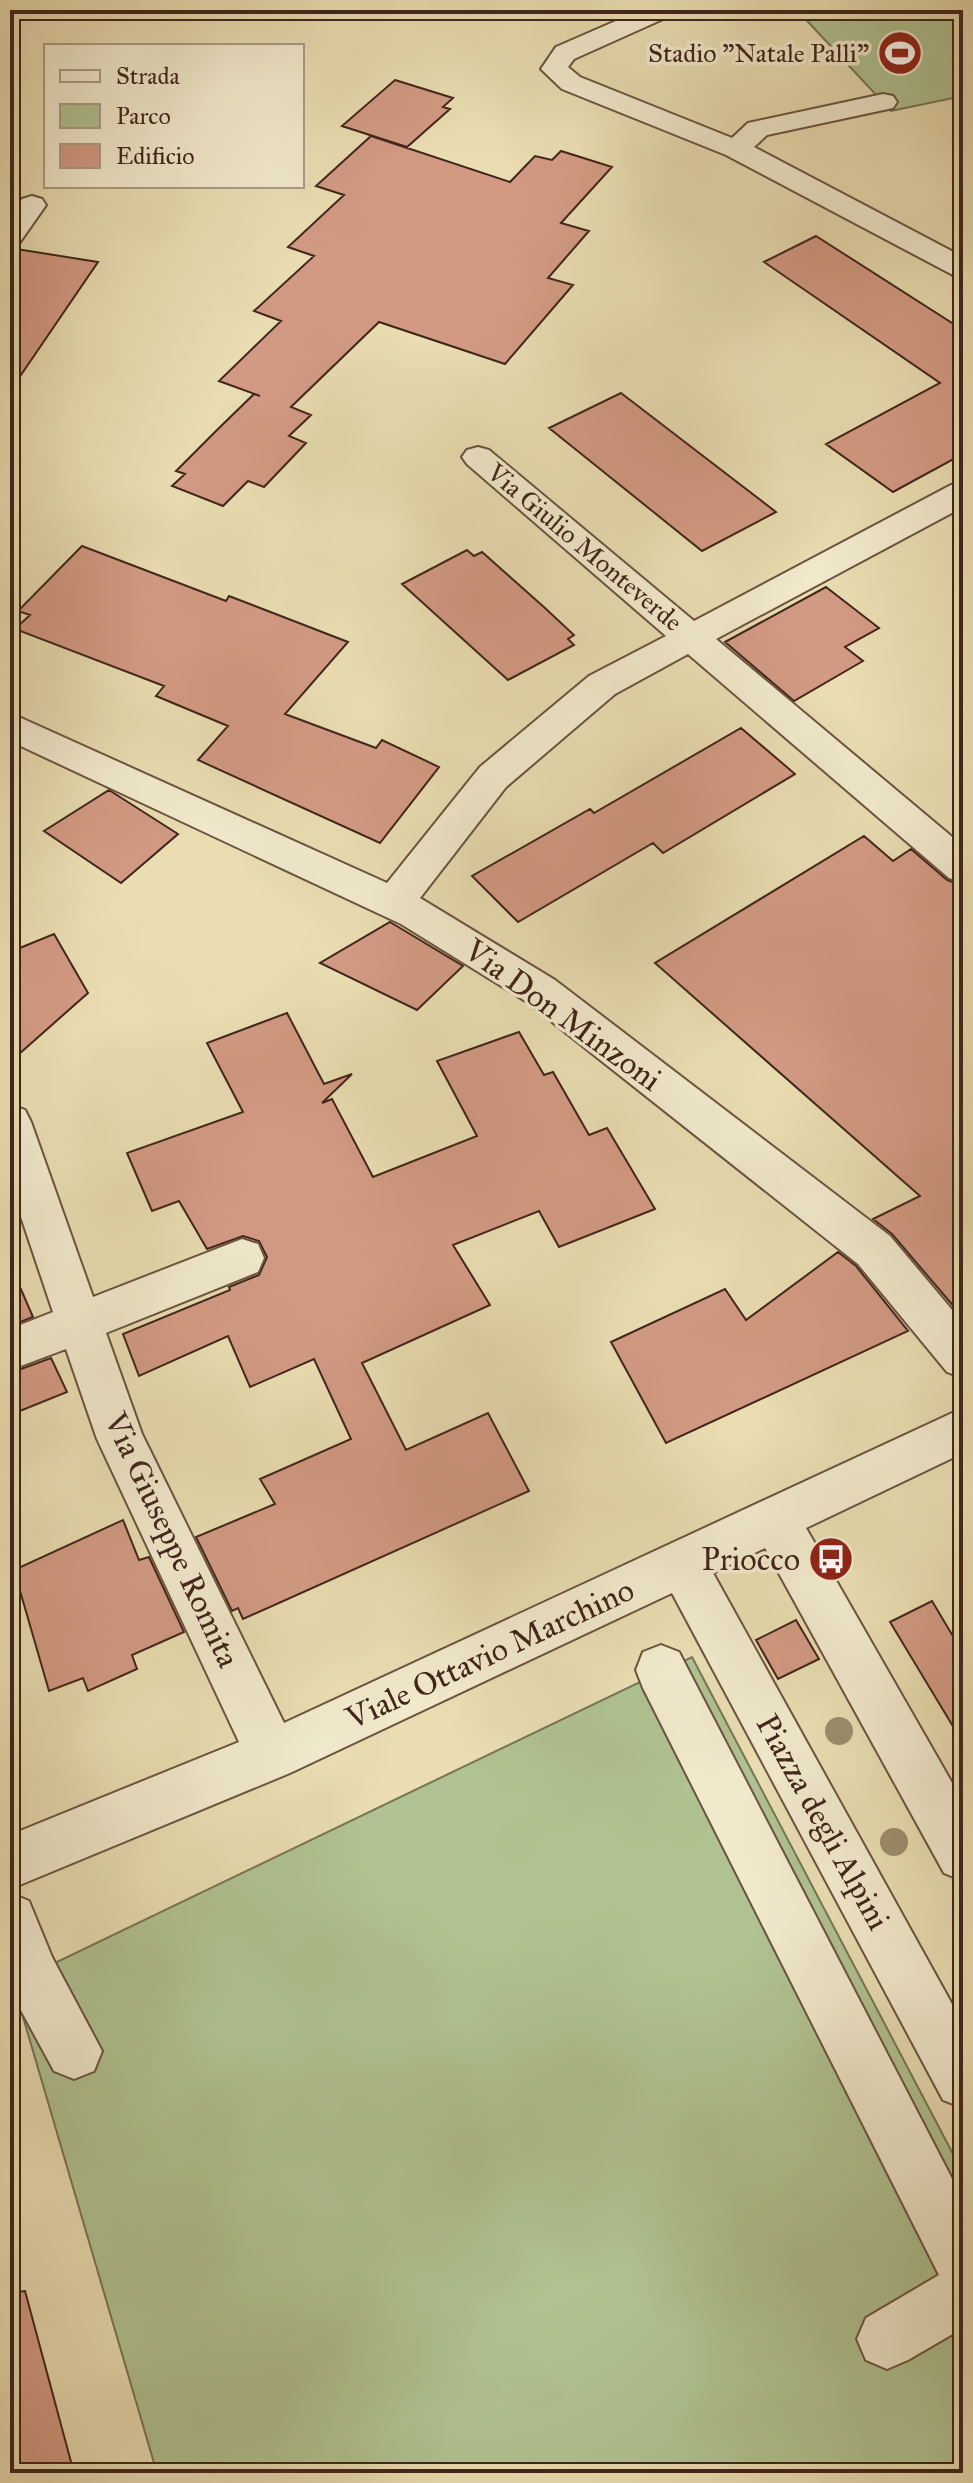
<svg xmlns="http://www.w3.org/2000/svg" width="973" height="2483" viewBox="0 0 973 2483" font-family="'IM FELL Great Primer',serif">
  <style>
    .green { fill: #b0c291; stroke: #787456; stroke-width: 2 }
    .building { fill: #d29a83; stroke: #41251b; stroke-width: 2 }
    .lines { fill: none; stroke-linecap: round; stroke-linejoin: round }
    .minor-casing { stroke: #6b5340; stroke-width: 4 }
    .minor { fill: #f1e9cc; fill-rule: evenodd }
    .tree { fill: #9c8d6e }
    .labels { text-anchor: middle; dominant-baseline: central; stroke-width: 7; stroke-linejoin: round; paint-order: stroke }
    .far-poi-label { font-size: 26px; fill: #41251b; stroke: #f1e9cc; text-anchor: end }
    .far-street-label { font-size: 26px; fill: #41251b; stroke: #f1e9cc }
    .street-label { font-size: 32px; fill: #41251b; stroke: #f1e9cc }
    .poi-label { font-size: 32px; fill: #41251b; stroke: #f1e9cc; text-anchor: end }
  </style>
  <rect width="100%" height="100%" fill="#e9ddb1"/>
  <filter id="stains"><feTurbulence type="fractalNoise" baseFrequency=".0025" numOctaves="4"/><feColorMatrix values="0 0 0 0 .2 0 0 0 0 .09 0 0 0 0 .02 0 0 0 .5 -.17"/></filter>
  <radialGradient id="worn" r=".72"><stop offset=".6" stop-color="#630" stop-opacity="0"/><stop offset="1" stop-color="#630" stop-opacity=".3"/></radialGradient>
  <path class="green" d="M797 10H963V96L891 111Z
    M692 1657 963 2173V2473H157L13 1983Z"/>
  <path class="building" d="M395 80 453 98 443 107 450 109 407 147 342 126Z
    M371 136 510 182 535 156 552 160 561 151 612 167 561 223 589 231 548 278 573 285 505 364 379 322 291 407 311 415 289 436 306 443 264 487 248 481 223 506 172 486 185 474 176 471 216 431 254 394 260 396 219 381 281 321 254 311 314 256 288 247 344 195 316 186Z
    M816 236 963 330V454L893 492 826 444 940 383 764 262Z
    M10 248 98 262 10 391Z
    M621 393 776 512 702 551 549 428Z
    M82 546 226 601 229 596 348 642 285 714 376 748 382 740 439 767 380 843 198 760 228 726 156 696 164 686 15 629 30 615 18 611Z
    M467 550 474 556 482 552 545 608 574 635 568 639 574 645 508 680 402 584Z
    M826 587 879 628 845 647 863 661 794 701 725 642Z
    M741 728 795 774 663 853 653 843 518 922 472 876 590 809 594 813Z
    M109 790 178 834 121 883 44 831Z
    M864 836 893 861 911 849 947 880 963 886V1305L955 1308 892 1234 873 1219 920 1196 655 963Z
    M390 922 463 966 417 1010 320 963Z
    M54 934 88 993 10 1062V952Z
    M287 1013 324 1084 352 1074 322 1103 332 1099 373 1177 477 1136 437 1061 519 1032 544 1075 553 1072 589 1135 607 1128 655 1209 559 1247 539 1211 453 1245 490 1305 362 1363 406 1450 488 1413 529 1491 243 1619 238 1608 232 1611 196 1537 275 1504 260 1479 351 1439 314 1359 250 1387 228 1336 139 1376 123 1334 230 1290 229 1287 259 1275 267 1257 259 1241 243 1236 207 1249 179 1201 152 1211 127 1153 243 1112 207 1043Z
    M838 1252 856 1266 908 1331 666 1443 611 1342 725 1289 746 1320Z
    M10 1264 33 1317 10 1326Z
    M51 1358 67 1392 10 1415V1373Z
    M123 1520 139 1560 149 1557 184 1632 132 1655 137 1669 88 1691 83 1678 49 1691 14 1570Z
    M932 1601 963 1653V1743L890 1622Z
    M796 1620 819 1659 778 1679 756 1640Z
    M25 2291 74 2473H10V2293Z"/>
  <g class="lines">
    <g class="minor-casing">
      <path id="minor" d="M641 10H676L672 15 574 59 568 67 580 77 732 138 748 123 883 94 893 96 897 102 893 108 767 135 754 147 963 257V278L953 275 726 155 562 89 541 69 556 47Z
        M32 196 42 199 46 205 20 242 10 245V216L22 199Z
        M478 447 489 450 694 621 951 485 963 482V507L716 639 963 846V883L949 878 688 654 615 694 506 787 420 898 555 980 890 1236 963 1323V1378L947 1372 858 1264 527 1002 401 924 10 741V713L387 883 480 767 589 676 666 636 467 464 462 457 467 450Z
        M10 1104 25 1110 31 1122 93 1297 242 1239 258 1244 264 1258 258 1272 106 1333 142 1434 284 1723 963 1408V1453L806 1528 963 1802V1881L944 1873 765 1548 713 1573 963 2024V2108L943 2100 672 1593 290 1773 10 1889V1835L239 1742 97 1439 66 1349 10 1370V1329L53 1312 10 1184Z
        M661 1645 679 1652 963 2200V2328L908 2360 887 2369 866 2360 857 2339 866 2318 939 2275 643 1688 636 1670 643 1652Z
        M10 1893 29 1901 52 1957 102 2051 94 2071 74 2079 54 2071 10 1990Z"/>
    </g>
    <use href="#minor" class="minor"/>
  </g>
  <g class="tree">
    <circle cx="839" cy="1731" r="14"/>
    <circle cx="894" cy="1842" r="14"/>
  </g>
  <defs>
    <g id="stadium-disc" transform="scale(2.3)"><circle r="9.5" fill="#8f2418" stroke="#f1e9cc"/><path d="M0-5a6.5 5 0 1 0 0 10a6.5 5 0 1 0 0-10ZM-3.5-1.8h7v3.6h-7Z" fill="#fff"/></g>
    <g id="bus-disc" transform="scale(2.3)"><circle r="9.5" fill="#8f2418" stroke="#f1e9cc"/><path d="M-5-6H5V4H4V6H2V4H-2V6H-4V4H-5ZM-3.5-4V0h7V-4ZM-3.5 1.2v1.5H-2V1.2ZM2 1.2v1.5H3.5V1.2Z" fill="#fff"/></g>
  </defs>
  <g fill-rule="evenodd">
    <use href="#stadium-disc" x="900" y="53"/>
    <use href="#bus-disc" x="831" y="1559"/>
  </g>
  <g class="labels">
    <g class="far-poi-label">
      <text x="869" y="53">Stadio "Natale Palli"</text>
    </g>
    <g class="far-street-label">
      <text transform="translate(585 547) rotate(40)">Via Giulio Monteverde</text>
    </g>
    <g class="street-label">
      <text transform="translate(563 1015) rotate(36)">Via Don Minzoni</text>
      <text transform="translate(172 1540) rotate(65)">Via Giuseppe Romita</text>
      <text transform="translate(490 1654) rotate(-25)">Viale Ottavio Marchino</text>
      <text transform="translate(823 1822) rotate(61)">Piazza degli Alpini</text>
    </g>
    <g class="poi-label">
      <text x="800" y="1559">Priocco</text>
    </g>
  </g>
  <rect width="973" height="2483" fill="none" stroke="#e9ddb1" stroke-width="40"/>
  <rect x="12" y="12" width="949" height="2459" fill="none" stroke="#41251b" stroke-width="4"/>
  <rect x="20" y="20" width="933" height="2443" fill="none" stroke="#41251b" stroke-width="2"/>
  <rect x="44" y="44" width="260" height="144" fill="#f1e9cc" stroke="#ab9b85" stroke-width="2"/>
  <rect x="60" y="70" width="40" height="12" fill="#f1e9cc" stroke="#ab9b85" stroke-width="2"/>
  <text x="116" y="84" font-size="24" fill="#41251b">Strada</text>
  <rect x="60" y="104" width="40" height="24" fill="#b0c291" stroke="#ab9b85" stroke-width="2"/>
  <text x="116" y="124" font-size="24" fill="#41251b">Parco</text>
  <rect x="60" y="144" width="40" height="24" fill="#d29a83" stroke="#ab9b85" stroke-width="2"/>
  <text x="116" y="164" font-size="24" fill="#41251b">Edificio</text>
  <rect width="100%" height="100%" filter="url(#stains)"/>
  <rect width="100%" height="100%" fill="url(#worn)"/>
</svg>
